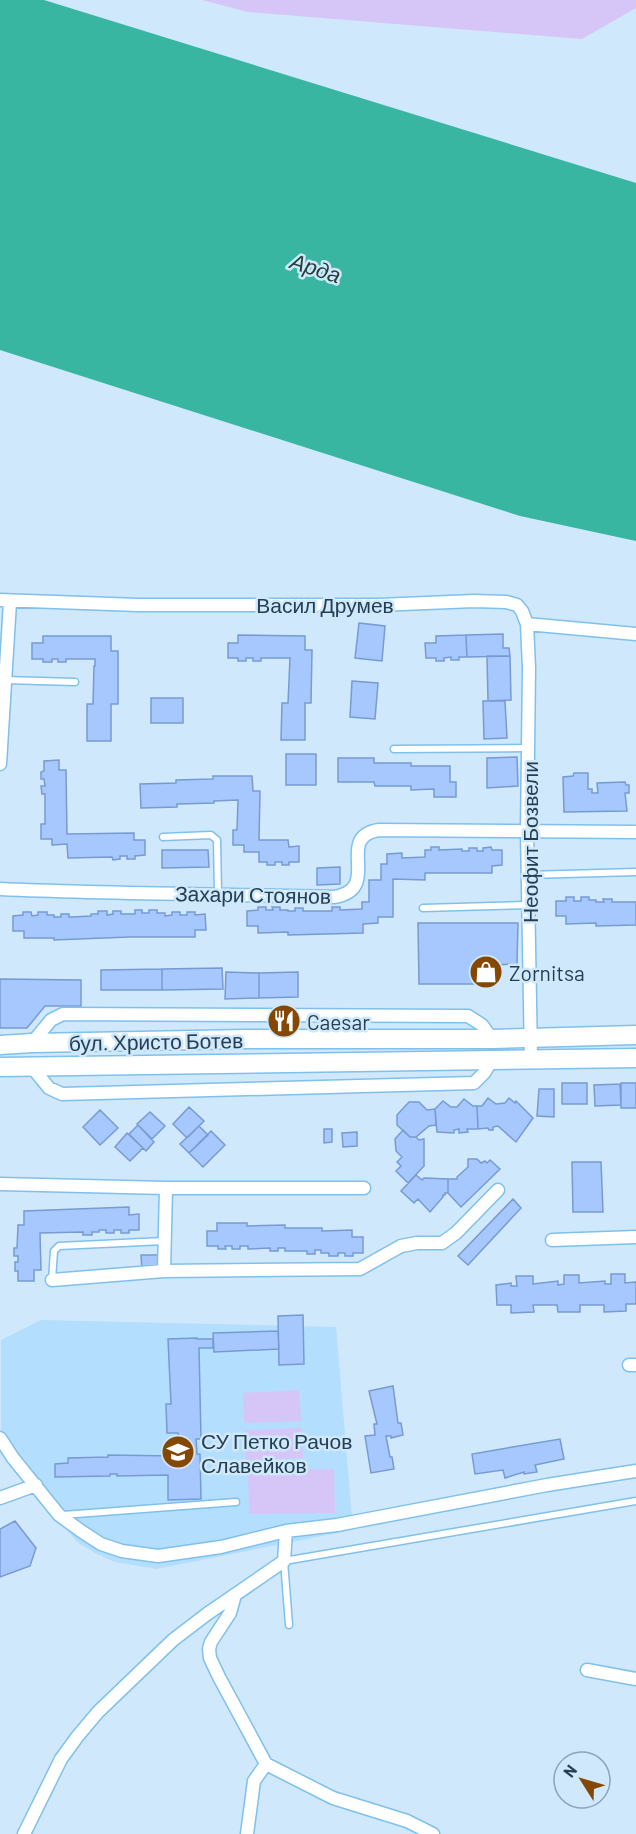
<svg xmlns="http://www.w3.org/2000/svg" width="636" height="1834" viewBox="0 0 636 1834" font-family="Barlow,sans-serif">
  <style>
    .built { fill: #b4defd }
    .green { fill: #d6c6f7 }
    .water { fill: #39b6a2 }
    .building { fill: #a7c8fe; stroke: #779ad2; stroke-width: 1.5 }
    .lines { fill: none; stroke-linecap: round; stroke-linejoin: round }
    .lane-casing { stroke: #7fc0ed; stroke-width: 9 }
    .street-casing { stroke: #7fc0ed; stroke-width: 15 }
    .secondary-casing { stroke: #7fc0ed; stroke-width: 21 }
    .lane { stroke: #fff; stroke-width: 6 }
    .street { stroke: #fff; stroke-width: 12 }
    .secondary { stroke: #fff; stroke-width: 18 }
    .labels { text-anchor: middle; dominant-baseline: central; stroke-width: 5; stroke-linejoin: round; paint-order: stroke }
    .street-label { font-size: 21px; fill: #243f51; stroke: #cfe8fb }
    .poi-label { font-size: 21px; fill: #243f51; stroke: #cfe8fb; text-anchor: start }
    .water-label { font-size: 22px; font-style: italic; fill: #243e39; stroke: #cfe8fb }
  </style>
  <rect width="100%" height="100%" fill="#cfe8fb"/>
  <path class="built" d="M41 1320 336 1327 353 1530 156 1569 115 1562 95 1553 77 1542 34 1490 1 1435V1340Z"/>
  <path class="green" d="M202 0H636V8L582 39 248 12Z
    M299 1390 301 1421 244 1423 243 1393Z
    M301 1428 303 1458 246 1460 245 1430Z
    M334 1469 335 1513 249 1514 248 1470Z"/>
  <path class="water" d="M0 0H44L636 183V541L520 516 0 350Z"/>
  <path class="building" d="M359 623 385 626 382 661 355 658Z
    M503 634V648H509L510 656 467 657 466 635Z
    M238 635 305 636V650H312L311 703H305V740H281L282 703H288L290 658H261V661H253V658H246V661H238V658H228V643H238Z
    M466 635 467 657H459V660H451V657L444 658V661H436V658H426L425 643H436V636Z
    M43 636H111V651H118V704H111V741H87V704H93L94 666H95V659H66V662H58V659H52V662H43V659H32V643H43Z
    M487 656H510L511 700 488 701Z
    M352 681 378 683 375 719 350 717Z
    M151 698H183V723H151Z
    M483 701H505L507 738 484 739Z
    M286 754H316V785H286Z
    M517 757 518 786 487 788V758Z
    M338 758H374V763H411V766H450V782H456V797H434V789L411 790V786H375L374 782H338Z
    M59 760V770H66L67 834 134 833V840H145V855L135 856V859H127V856H120V859L113 860 112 857 68 858 67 844 52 845V839H41V824H45V794H42L41 786H45L44 779H41V772L44 771V761Z
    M574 773H588V789H592V793H598L597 783 625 782 626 785H629V793H625L627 811 564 812 563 777 573 776Z
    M213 776H252L253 791H260L259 840H288L289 847 299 846V862H289V865H282V862H275V865H267V862H259V852H244V845H233V830H237L238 800 214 801V803L177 804V807L141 808 140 784 176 783V780L213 779Z
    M431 847H439V850L462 849V851H469V848H477V851H483V848L491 847 492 850H502V865L492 866V873H425V880L393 879V917H378V923L363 924V933L288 935V932L258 933V926H247V911L258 910V907H266V910H273L272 907H280V910H288V911H295V908H303V911H332V907H340V910L362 909V902H369V880H381V864H387V854L402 853V858L425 857V850H431Z
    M162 850H208L209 867 162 868Z
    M340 867V884L317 885V868Z
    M566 897H574V901H581V897H589V900H596V902H604L603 899H612V902H636V925L596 926V923L566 924V916H556V901H566Z
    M135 910H142V913H149V910H157V913H165V916L172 915V912H180V915H187V912H195V915L205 914 206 930H195V937H129L54 940V938H24V931H13V916L23 915V912H31L32 916 38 915V912H47V915H54V917H61V914H69V917H72L91 916V914H98V911H107V915L113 914V911H121V914H135Z
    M418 923H518L517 964 493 965V984H419Z
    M222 968 223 989 162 990V969Z
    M162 969V990H101V970Z
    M226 972 259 973V998L225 999Z
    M298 972V997L259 998V973Z
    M0 979 81 980V1006H45L27 1028H0Z
    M562 1083H587V1104H562Z
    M621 1083H636V1108H621Z
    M620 1084 621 1105 595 1106 594 1085Z
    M539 1089H554V1117L537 1116Z
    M488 1098 496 1104 505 1103 509 1098 515 1103 516 1101 533 1118 516 1142 498 1126 493 1127V1130H489L488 1128 478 1129 477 1106H482Z
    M464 1099 473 1106H477L478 1129H467L468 1132 459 1133V1129L454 1130V1133L437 1132 435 1109 443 1101 451 1107H457Z
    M409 1102H419L427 1110 435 1109 436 1125 429 1126 416 1137H410L397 1125V1115Z
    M189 1107 204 1121 187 1138 173 1124Z
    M100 1110 118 1128 100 1145 83 1127Z
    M150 1112 165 1126 152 1139 137 1124Z
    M138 1125 154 1142 146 1151 129 1134Z
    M199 1126 208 1135 189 1153 180 1144Z
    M324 1129H332V1142L324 1143Z
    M403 1130 410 1137H416L419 1140 424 1139V1166L408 1183 396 1171 401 1166 397 1162 402 1157 396 1151 395 1139Z
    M211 1131 225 1145 203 1167 189 1153Z
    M357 1132V1146L343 1147 342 1133Z
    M127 1133 143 1148 130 1161 115 1147Z
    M468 1159H477L481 1163 485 1161 487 1163 490 1160 500 1169 461 1207 448 1193V1179H457V1177L468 1167Z
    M572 1162H601L603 1212H573Z
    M416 1175 422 1180 424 1178 448 1179V1193H445V1195H443V1197L430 1212 418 1199 414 1203 401 1191Z
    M513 1199 521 1208 468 1265 458 1256Z
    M129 1207V1215L139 1214V1230H129V1233H121V1230H114V1233H106V1230H99V1232H92V1235H83V1232L40 1233 41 1270H34V1281H18V1271H15V1262H18V1256H14V1248H17L18 1225H24V1211Z
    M217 1223H247V1226L285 1225V1228H322V1231L352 1230V1237H363V1253H353V1256H345V1253H338V1256H329V1253H321V1250H315V1254H307V1251H285V1248H278V1251H270V1248L248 1249V1246H240V1249H232V1246H225L226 1249H218V1246H207V1231H217Z
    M141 1255H158L159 1269 142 1270Z
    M611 1274H625V1283L636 1282V1304H626V1311L604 1312V1305H580V1312H558L557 1305H533L534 1312 511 1313V1305H497L496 1285 511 1283V1286H517L516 1276H533V1284L558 1281V1285L564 1284V1275H579V1283L605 1281V1284H611Z
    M303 1315 304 1364 279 1365 278 1316Z
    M278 1331 279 1349 214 1352 213 1333Z
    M197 1338V1339H213V1348H199L201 1439H196L197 1454H200L201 1499 168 1500V1475L117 1476V1474H110V1476L55 1477V1464L68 1463V1458L108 1457V1455L174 1456 175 1453 177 1454 179 1449 178 1433H167L166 1404H171L168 1339Z
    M393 1386 398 1423H401L403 1435 391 1438V1436H386L390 1457H392L394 1469 371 1473 365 1436 375 1435 374 1424H377L369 1391Z
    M560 1439 564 1459 535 1465 537 1472 524 1474V1472L505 1478 503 1470 475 1474 472 1454Z
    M15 1521 36 1548 30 1566 0 1577V1529Z"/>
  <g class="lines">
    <g class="lane-casing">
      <path id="lane" d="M5 680 75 682
        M394 749 527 748
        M163 837 211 835 217 840 218 894
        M528 875 636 872
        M423 908 528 905
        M52 1280 54 1251 59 1246 164 1241
        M63 1515 236 1502
        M289 1625 284 1561 636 1501"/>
    </g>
    <g class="street-casing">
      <path id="street" d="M0 600 138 605H379L474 601 506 602 517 605 522 611 527 624 636 634
        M527 624 529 668 527 832 531 1059
        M0 764 10 602
        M0 889C111 894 223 894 334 897 384 889 333 837 379 830L636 832
        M32 1043 51 1020 63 1014 468 1016 482 1025 492 1039
        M31 1066 49 1088 62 1094 474 1083 484 1073 492 1060
        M0 1184 166 1188H364
        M552 1240 636 1237
        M164 1271 166 1188
        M52 1280 164 1271 360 1269 401 1246 417 1243H442L456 1233 498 1190
        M629 1365H636
        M0 1438 13 1458 59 1515 81 1531 101 1544 122 1551 158 1556 221 1547 286 1531 337 1525 547 1485 636 1471
        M0 1498 36 1485
        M235 1595 230 1613 211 1642 209 1649 210 1658 219 1677 266 1764 333 1798 407 1821 433 1834
        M587 1670 636 1679
        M24 1834 61 1759 77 1737 98 1712 173 1640 207 1614 284 1561 286 1531
        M247 1834 254 1781 266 1764"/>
    </g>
    <g class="secondary-casing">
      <path id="secondary" d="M0 1045 32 1043 246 1039H492L636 1035
        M0 1067 636 1058"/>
    </g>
    <use href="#lane" class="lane"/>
    <use href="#street" class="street"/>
    <use href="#secondary" class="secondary"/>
  </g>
  <defs>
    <g id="shop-disc" transform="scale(1.725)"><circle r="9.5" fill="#844803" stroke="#cfe8fb"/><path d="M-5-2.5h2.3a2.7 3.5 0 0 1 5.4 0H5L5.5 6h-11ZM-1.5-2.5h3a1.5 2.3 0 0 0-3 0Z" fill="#fff"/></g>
    <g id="restaurant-disc" transform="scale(1.725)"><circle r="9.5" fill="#844803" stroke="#cfe8fb"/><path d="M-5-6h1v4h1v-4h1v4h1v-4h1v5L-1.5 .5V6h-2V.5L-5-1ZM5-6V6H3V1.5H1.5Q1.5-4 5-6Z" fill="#fff"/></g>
    <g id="school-disc" transform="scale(1.725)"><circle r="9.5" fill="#844803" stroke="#cfe8fb"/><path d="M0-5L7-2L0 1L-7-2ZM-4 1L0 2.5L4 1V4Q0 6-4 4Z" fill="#fff"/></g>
  </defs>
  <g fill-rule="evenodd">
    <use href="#shop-disc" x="486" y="972"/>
    <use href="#restaurant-disc" x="284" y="1021"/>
    <use href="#school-disc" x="178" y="1452"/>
  </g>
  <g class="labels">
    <g class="street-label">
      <text x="325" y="604">Васил Друмев</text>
      <text transform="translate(529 842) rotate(-90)">Неофит Бозвели</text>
      <text transform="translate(253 894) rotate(1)">Захари Стоянов</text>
      <text transform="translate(156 1041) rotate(-1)">бул. Христо Ботев</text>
    </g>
    <g class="poi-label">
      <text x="509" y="972">Zornitsa</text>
      <text x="307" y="1021">Caesar</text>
      <text x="201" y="1440">СУ Петко Рачов<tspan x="201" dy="24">Славейков</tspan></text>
    </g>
    <g class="water-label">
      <text transform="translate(316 267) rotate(18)">Арда</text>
    </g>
  </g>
  <g transform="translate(582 1780) rotate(307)"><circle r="28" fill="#cfe8fb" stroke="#8ba4b7" stroke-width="1.5"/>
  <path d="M0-4.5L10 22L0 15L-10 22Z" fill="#844803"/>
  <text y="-9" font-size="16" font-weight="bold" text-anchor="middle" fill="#243f51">N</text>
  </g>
</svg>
